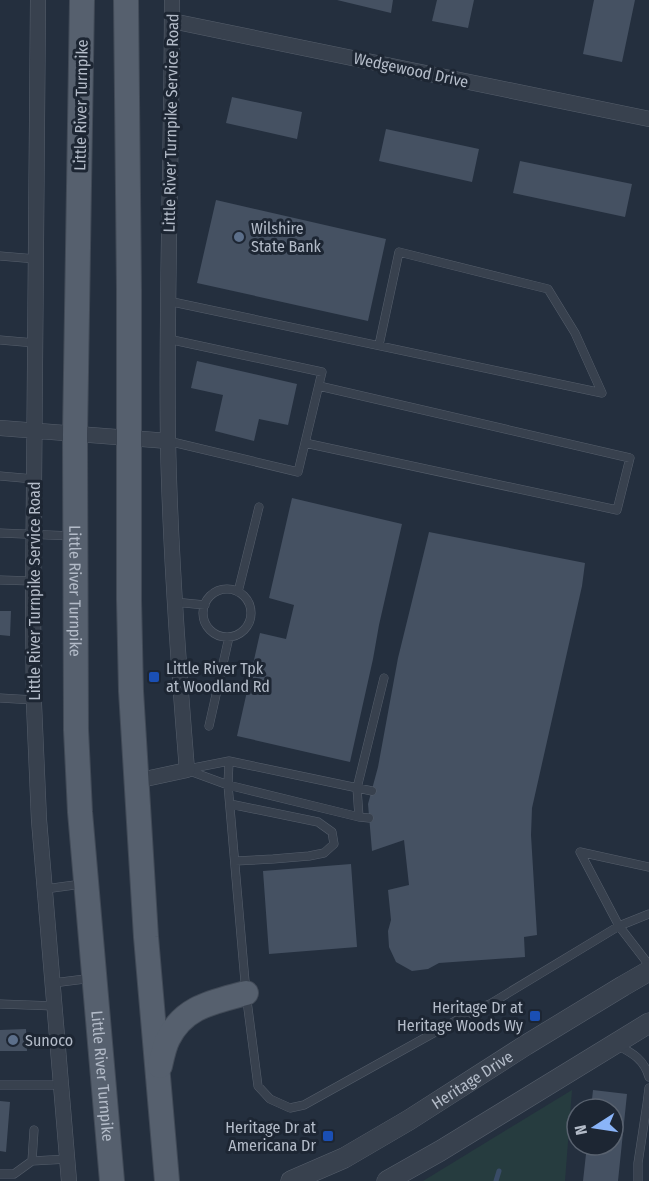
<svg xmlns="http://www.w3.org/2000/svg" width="649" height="1181" viewBox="0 0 649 1181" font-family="'Fira Sans Condensed',sans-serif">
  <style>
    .green { fill: #263c3f }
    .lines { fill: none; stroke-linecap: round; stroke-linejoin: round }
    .stream { stroke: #394c67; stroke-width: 5 }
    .building { fill: #455162 }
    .service-casing { stroke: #565f6c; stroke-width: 9 }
    .minor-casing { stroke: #565f6c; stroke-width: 16 }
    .tertiary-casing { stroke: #565f6c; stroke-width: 21 }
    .primary-casing { stroke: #414a57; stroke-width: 26 }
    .service { stroke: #38414e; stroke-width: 8 }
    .minor { stroke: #38414e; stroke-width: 15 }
    .tertiary { stroke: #38414e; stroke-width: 20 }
    .primary { stroke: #56606e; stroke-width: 24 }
    .service-dot { fill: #5c6f8a; stroke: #1d2633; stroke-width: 2 }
    .transit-dot { fill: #1a4fb4; stroke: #1d2633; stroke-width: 2 }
    .labels { text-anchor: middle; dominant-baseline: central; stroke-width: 6; stroke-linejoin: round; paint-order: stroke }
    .street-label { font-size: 16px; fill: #b4bcc9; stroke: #1d2633 }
    .poi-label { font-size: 16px; fill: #b4bcc9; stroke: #1d2633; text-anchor: start }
  </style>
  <rect width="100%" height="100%" fill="#242f3e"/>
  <path class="green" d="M572 1090 565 1181H423Z"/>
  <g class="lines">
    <path class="stream" d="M496 1181 499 1171"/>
  </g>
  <path class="building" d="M337 0H393L391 13Z
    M437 0H474L468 28 432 21Z
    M594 0H635L622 62 583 54Z
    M232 97 302 112 297 139 226 123Z
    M386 129 479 149 472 182 379 161Z
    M520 161 632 184 625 217 513 193Z
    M216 200 386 239 368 321 197 283Z
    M197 361 297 384 288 425 259 419 254 441 215 431 223 395 191 388Z
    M292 498 402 524 379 625 373 659 350 762 237 736 260 633 286 639 294 605 269 598Z
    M429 532 585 563 582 586 532 808 531 835 537 935 524 937 525 957 439 963 428 969 412 971 396 962 389 947 388 931 391 920 388 890 409 885 404 840 372 851 368 804 378 767 398 658Z
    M0 611H11L10 636 0 635Z
    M351 864 357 947 269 954 263 871Z
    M26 1029 27 1051H0V1030Z
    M593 1090 627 1094 618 1181H583L587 1145H613V1109H591Z
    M0 1101 10 1102 6 1152 0 1151Z"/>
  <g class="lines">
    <g class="service-casing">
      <path id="service" d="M0 256 36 259
        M168 301 602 393 575 333 548 289 399 252 379 345
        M0 340 35 343
        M168 441 298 472 322 372 168 339
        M305 443 617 510 630 458 319 386
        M0 476 34 479
        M0 533 73 536
        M0 580 33 581
        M203 613a24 24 0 1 1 48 0a24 24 0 1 1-48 0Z
        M238 592 259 507
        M174 602 205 605
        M0 698 34 700
        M209 726 229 637
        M229 761 228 785 246 993 258 1086 270 1099 290 1108 304 1105 475 1010 490 1004 619 926 649 965
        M188 769 229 761 372 791
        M187 770 228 785 359 817 369 818
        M230 804 318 822 332 832 334 844 324 853 309 856 273 859 235 861
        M359 817 357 788 384 678
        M649 867 580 852 619 926 649 914
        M45 889 82 884
        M53 983 93 978
        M0 1004 55 1006
        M617 1045C632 1053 644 1059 649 1077
        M0 1085H61
        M647 1104 649 1088
        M32 1161 34 1130
        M0 1174H14L32 1161 68 1159
        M638 1181V1163L647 1104 649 1101"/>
    </g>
    <g class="minor-casing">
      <path id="minor" d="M38 0 33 608 34 704 39 820 69 1181
        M172 21 649 119
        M0 428 168 441
        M136 781 187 770C178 660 170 550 168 440 166 293 172 147 172 0"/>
    </g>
    <g class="tertiary-casing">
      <g id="tertiary">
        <path id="s1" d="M291 1181 344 1158 409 1120 526 1045 623 986 649 971"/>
        <path d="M387 1181 440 1151 649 1023"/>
      </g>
    </g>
    <g class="primary-casing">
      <g id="primary">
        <path id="s2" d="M82 0 75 435 76 730 80 812 112 1181"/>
        <path d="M126 0 129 290V600L131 691 146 937 167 1181"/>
        <path d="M160 1066C162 1057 164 1047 168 1039 184 1006 214 1002 246 993"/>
      </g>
    </g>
    <use href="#service" class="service"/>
    <use href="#minor" class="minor"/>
    <use href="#tertiary" class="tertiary"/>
    <use href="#primary" class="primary"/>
  </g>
  <g class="service-dot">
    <circle cx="239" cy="237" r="6"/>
    <circle cx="13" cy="1040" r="6"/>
  </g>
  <g class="transit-dot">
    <rect x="148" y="671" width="12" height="12" rx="3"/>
    <rect x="529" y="1010" width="12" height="12" rx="3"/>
    <rect x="322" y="1130" width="12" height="12" rx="3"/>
  </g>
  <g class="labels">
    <g class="street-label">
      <text transform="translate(411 70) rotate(12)">Wedgewood Drive</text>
      <text transform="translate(81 105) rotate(-89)">Little River Turnpike</text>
      <text transform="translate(171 123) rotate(-89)">Little River Turnpike Service Road</text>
      <text transform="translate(34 591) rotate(-90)">Little River Turnpike Service Road</text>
      <text stroke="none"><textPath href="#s2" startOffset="591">Little River Turnpike</textPath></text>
      <text stroke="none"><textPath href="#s2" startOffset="1077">Little River Turnpike</textPath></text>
      <text stroke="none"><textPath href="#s1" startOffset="208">Heritage Drive</textPath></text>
    </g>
    <g class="poi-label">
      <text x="251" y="228">Wilshire<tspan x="251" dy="18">State Bank</tspan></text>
      <text x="166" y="668">Little River Tpk<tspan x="166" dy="18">at Woodland Rd</tspan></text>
      <text x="523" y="1007" text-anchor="end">Heritage Dr at<tspan x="523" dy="18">Heritage Woods Wy</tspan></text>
      <text x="25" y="1040">Sunoco</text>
      <text x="316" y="1127" text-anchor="end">Heritage Dr at<tspan x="316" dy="18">Americana Dr</tspan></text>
    </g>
  </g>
  <g transform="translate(595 1127) rotate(258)"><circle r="28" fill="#1d2633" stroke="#59626f" stroke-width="1.5"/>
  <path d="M0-4.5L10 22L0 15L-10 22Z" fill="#8ab4f8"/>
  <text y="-9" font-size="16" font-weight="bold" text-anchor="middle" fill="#b4bcc9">N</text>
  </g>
</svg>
